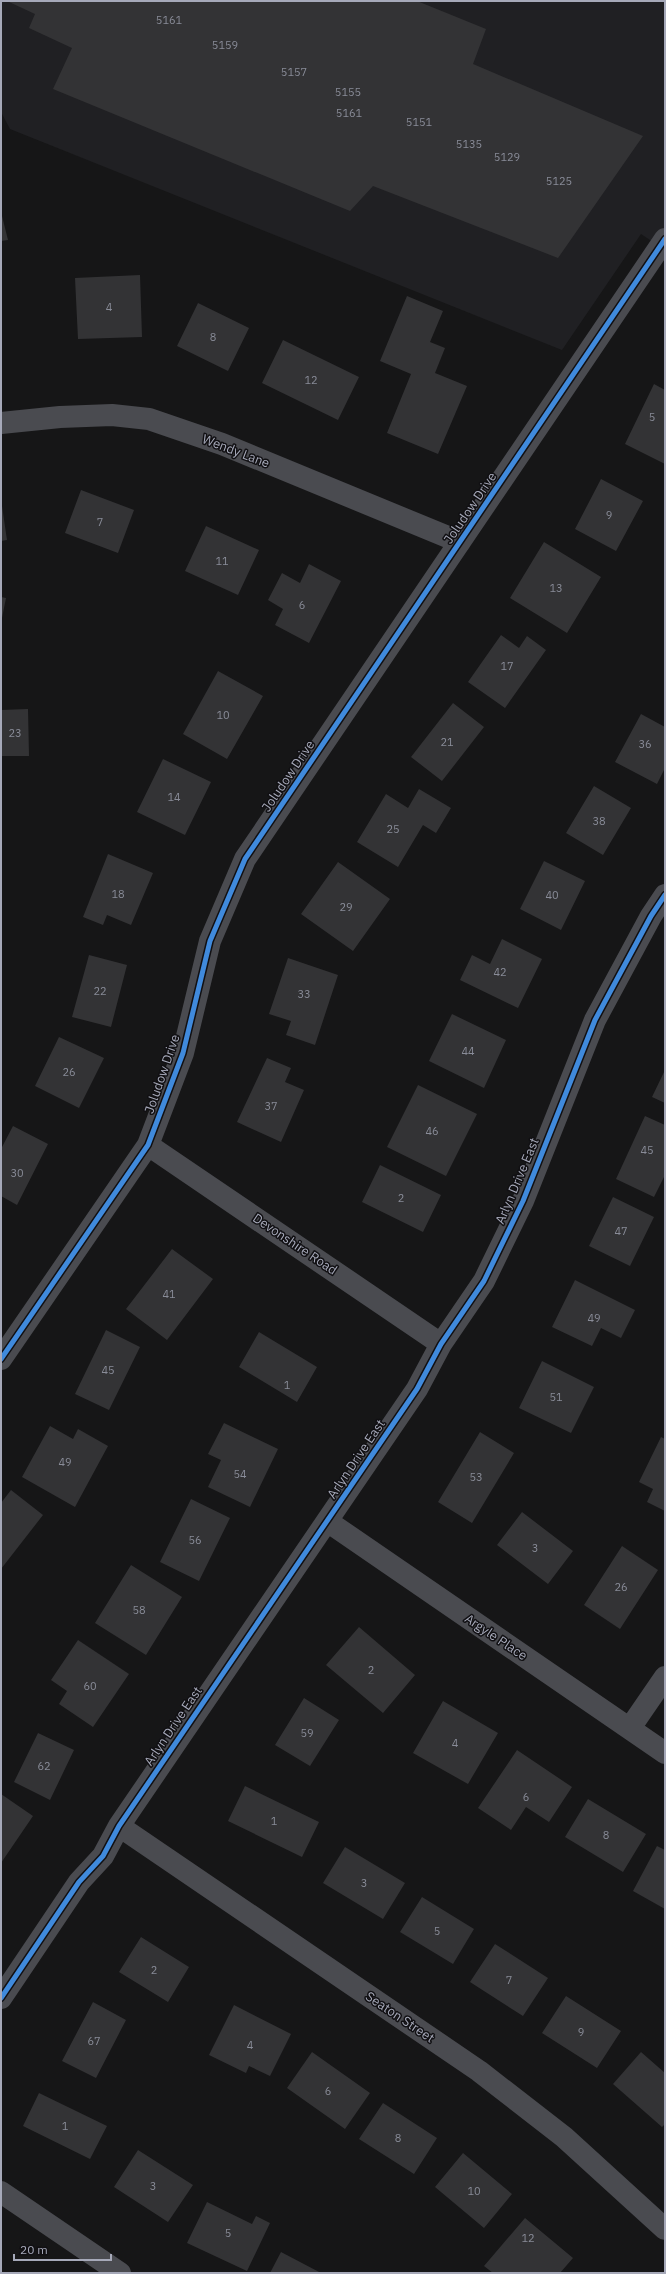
<svg xmlns="http://www.w3.org/2000/svg" width="666" height="2274" viewBox="0 0 666 2274" font-family="'IBM Plex Sans',sans-serif">
  <style>
    .built { fill: #202023 }
    .building { fill: #333335 }
    .lines { fill: none; stroke-linecap: round; stroke-linejoin: round }
    .minor { stroke: #4a4b50; stroke-width: 22 }
    .cycleway-casing { stroke: #111013; stroke-width: 8 }
    .cycleway { stroke: #408adc; stroke-width: 5 }
    .labels { text-anchor: middle; dominant-baseline: central; stroke-width: 3; stroke-linejoin: round; paint-order: stroke }
    .number-label { font-size: 11px; fill: #898c98 }
    .street-label { font-size: 13px; fill: #a6a9b9; stroke: #111013 }
  </style>
  <rect width="100%" height="100%" fill="#161617"/>
  <path class="built" d="M1 1H665V250L641 234 562 350 10 129 1 112Z"/>
  <path class="building" d="M7 1H417L486 29 473 64 643 136 558 258 373 186 350 211 53 89 72 48 29 28 35 14Z
    M1 212 8 240 1 241Z
    M140 275 142 337 78 339 75 278Z
    M407 296 443 311 430 342 445 348 435 373 467 386 438 454 387 433 411 374 380 361Z
    M198 303 249 328 228 371 177 346Z
    M283 340 359 377 338 420 262 383Z
    M654 384 665 390V464L625 444Z
    M601 479 643 501 616 551 575 529Z
    M81 490 134 510 118 553 65 533Z
    M1 499 7 540 1 541Z
    M206 526 259 550 238 595 185 571Z
    M544 542 601 577 567 633 510 598Z
    M309 564 341 581 309 643 275 625 283 609 268 600 282 573 300 583Z
    M1 597 6 598 2 618H1Z
    M501 635 519 648 527 636 546 650 505 708 468 682Z
    M218 671 263 696 227 759 183 734Z
    M453 703 484 727 442 781 411 757Z
    M28 709 29 756H1V710Z
    M641 714 665 727V768L657 784 615 762Z
    M163 759 211 782 185 835 137 812Z
    M594 786 631 808 603 855 566 833Z
    M419 789 451 808 436 833 423 825 398 867 357 842 386 794 408 808Z
    M108 854 153 873 131 925 107 915 103 925 83 917Z
    M544 861 585 881 561 930 520 909Z
    M338 862 390 899 353 951 301 914Z
    M502 939 542 959 518 1008 460 980 472 955 490 964Z
    M89 955 127 965 111 1027 72 1017Z
    M288 958 338 975 315 1045 286 1035 291 1021 269 1014Z
    M452 1014 506 1040 484 1088 429 1061Z
    M59 1037 104 1058 79 1108 35 1086Z
    M267 1058 291 1068 285 1082 304 1090 281 1142 237 1122Z
    M665 1070V1103L652 1097Z
    M418 1085 477 1114 446 1176 387 1147Z
    M645 1116 665 1125V1175L654 1197 616 1179Z
    M13 1126 48 1144 17 1205 1 1196V1149Z
    M380 1165 441 1195 423 1232 362 1202Z
    M613 1197 654 1217 630 1266 589 1246Z
    M172 1249 213 1279 167 1340 126 1309Z
    M575 1280 635 1310 621 1338 601 1328 592 1346 552 1327Z
    M106 1330 140 1347 109 1410 75 1394Z
    M259 1332 317 1367 297 1402 239 1367Z
    M542 1361 594 1387 571 1433 519 1408Z
    M224 1423 278 1449 250 1507 208 1487 221 1460 208 1454Z
    M50 1426 73 1439 78 1429 108 1446 75 1507 22 1477Z
    M480 1432 514 1453 472 1523 438 1502Z
    M661 1437 665 1439V1511L647 1502 653 1489 639 1482Z
    M11 1490 43 1515 1 1569V1503Z
    M191 1499 230 1518 199 1581 160 1562Z
    M522 1512 573 1551 548 1584 497 1545Z
    M622 1546 658 1570 620 1629 584 1605Z
    M131 1565 182 1597 146 1655 95 1623Z
    M359 1627 415 1675 383 1713 326 1665Z
    M78 1640 129 1674 93 1727 59 1704 67 1691 51 1680Z
    M304 1698 339 1720 310 1766 275 1745Z
    M443 1701 498 1733 468 1784 413 1753Z
    M38 1733 74 1750 50 1800 14 1782Z
    M517 1750 572 1787 549 1822 526 1807 511 1830 478 1808Z
    M245 1786 319 1822 302 1857 228 1821Z
    M1 1794 33 1816 1 1863Z
    M588 1799 646 1834 623 1872 565 1837Z
    M657 1846 665 1850V1909L633 1891Z
    M345 1847 405 1883 383 1919 323 1883Z
    M422 1897 474 1929 453 1964 400 1932Z
    M141 1937 189 1967 168 2002 119 1972Z
    M495 1944 548 1978 523 2016 470 1982Z
    M566 1996 621 2031 597 2068 542 2033Z
    M93 2002 126 2020 96 2078 62 2061Z
    M234 2005 291 2034 270 2076 249 2066 246 2073 209 2055Z
    M312 2052 370 2093 345 2129 287 2088Z
    M641 2052 665 2073V2124L662 2127 613 2084Z
    M39 2093 107 2126 90 2159 23 2126Z
    M383 2103 437 2138 414 2174 359 2139Z
    M138 2150 193 2185 168 2222 114 2187Z
    M463 2153 512 2194 484 2228 435 2187Z
    M207 2202 252 2224 256 2216 270 2223 247 2271 187 2243Z
    M525 2218 573 2258 560 2273H493L484 2266Z
    M281 2252 321 2273H270Z"/>
  <g class="lines">
    <path class="minor" d="M1 423 60 417 112 415 149 419 222 444 460 542
      M148 1145 441 1344
      M1 1359 148 1145 183 1053 210 941 245 859 665 239
      M327 1521 665 1753
      M630 1728 665 1677
      M119 1826 479 2071 564 2137 665 2229
      M1 1998 79 1882 103 1856 119 1826 417 1389 441 1344 484 1281 523 1201 595 1020 651 916 665 895
      M1 2192 120 2273"/>
    <g class="cycleway-casing">
      <path id="cycleway" d="M1 1359 148 1145 183 1053 210 941 245 859 665 239
        M1 1998 79 1882 103 1856 119 1826 417 1389 441 1344 484 1281 523 1201 595 1020 651 916 665 895"/>
    </g>
    <use href="#cycleway" class="cycleway"/>
  </g>
  <g class="labels">
    <g class="number-label">
      <text x="169" y="20">5161</text>
      <text x="225" y="45">5159</text>
      <text x="294" y="72">5157</text>
      <text x="348" y="92">5155</text>
      <text x="349" y="113">5161</text>
      <text x="419" y="122">5151</text>
      <text x="469" y="144">5135</text>
      <text x="507" y="157">5129</text>
      <text x="559" y="181">5125</text>
      <text x="109" y="307">4</text>
      <text x="213" y="337">8</text>
      <text x="311" y="380">12</text>
      <text x="652" y="417">5</text>
      <text x="609" y="515">9</text>
      <text x="100" y="522">7</text>
      <text x="222" y="561">11</text>
      <text x="556" y="588">13</text>
      <text x="302" y="605">6</text>
      <text x="507" y="666">17</text>
      <text x="223" y="715">10</text>
      <text x="15" y="733">23</text>
      <text x="447" y="742">21</text>
      <text x="645" y="744">36</text>
      <text x="174" y="797">14</text>
      <text x="599" y="821">38</text>
      <text x="393" y="829">25</text>
      <text x="118" y="894">18</text>
      <text x="552" y="895">40</text>
      <text x="346" y="907">29</text>
      <text x="500" y="972">42</text>
      <text x="100" y="991">22</text>
      <text x="304" y="994">33</text>
      <text x="468" y="1051">44</text>
      <text x="69" y="1072">26</text>
      <text x="271" y="1106">37</text>
      <text x="432" y="1131">46</text>
      <text x="647" y="1150">45</text>
      <text x="17" y="1173">30</text>
      <text x="401" y="1198">2</text>
      <text x="621" y="1231">47</text>
      <text x="169" y="1294">41</text>
      <text x="594" y="1318">49</text>
      <text x="108" y="1370">45</text>
      <text x="287" y="1385">1</text>
      <text x="556" y="1397">51</text>
      <text x="65" y="1462">49</text>
      <text x="240" y="1474">54</text>
      <text x="476" y="1477">53</text>
      <text x="195" y="1540">56</text>
      <text x="535" y="1548">3</text>
      <text x="621" y="1587">26</text>
      <text x="139" y="1610">58</text>
      <text x="371" y="1670">2</text>
      <text x="90" y="1686">60</text>
      <text x="307" y="1733">59</text>
      <text x="455" y="1743">4</text>
      <text x="44" y="1766">62</text>
      <text x="526" y="1797">6</text>
      <text x="274" y="1821">1</text>
      <text x="606" y="1835">8</text>
      <text x="364" y="1883">3</text>
      <text x="437" y="1931">5</text>
      <text x="154" y="1970">2</text>
      <text x="509" y="1980">7</text>
      <text x="581" y="2032">9</text>
      <text x="94" y="2041">67</text>
      <text x="250" y="2045">4</text>
      <text x="328" y="2091">6</text>
      <text x="65" y="2126">1</text>
      <text x="398" y="2138">8</text>
      <text x="153" y="2186">3</text>
      <text x="474" y="2191">10</text>
      <text x="228" y="2233">5</text>
      <text x="528" y="2238">12</text>
    </g>
    <g class="street-label">
      <text transform="translate(236 451) rotate(21)">Wendy Lane</text>
      <text transform="translate(470 508) rotate(-56)">Joludow Drive</text>
      <text transform="translate(288 776) rotate(-56)">Joludow Drive</text>
      <text transform="translate(162 1074) rotate(-71)">Joludow Drive</text>
      <text transform="translate(517 1181) rotate(-67)">Arlyn Drive East</text>
      <text transform="translate(295 1244) rotate(34)">Devonshire Road</text>
      <text transform="translate(356 1459) rotate(-56)">Arlyn Drive East</text>
      <text transform="translate(496 1637) rotate(34)">Argyle Place</text>
      <text transform="translate(173 1726) rotate(-56)">Arlyn Drive East</text>
      <text transform="translate(400 2017) rotate(34)">Seaton Street</text>
    </g>
  </g>
  <rect width="666" height="2274" fill="none" stroke="#a6a9b9" stroke-width="4"/>
  <path d="M14 2254v6h97v-6" fill="none" stroke="#a6a9b9" stroke-width="2"/>
  <text x="20" y="2254" font-size="12" fill="#a6a9b9" stroke="#111013" stroke-width="3" paint-order="stroke">20 m</text>
</svg>
